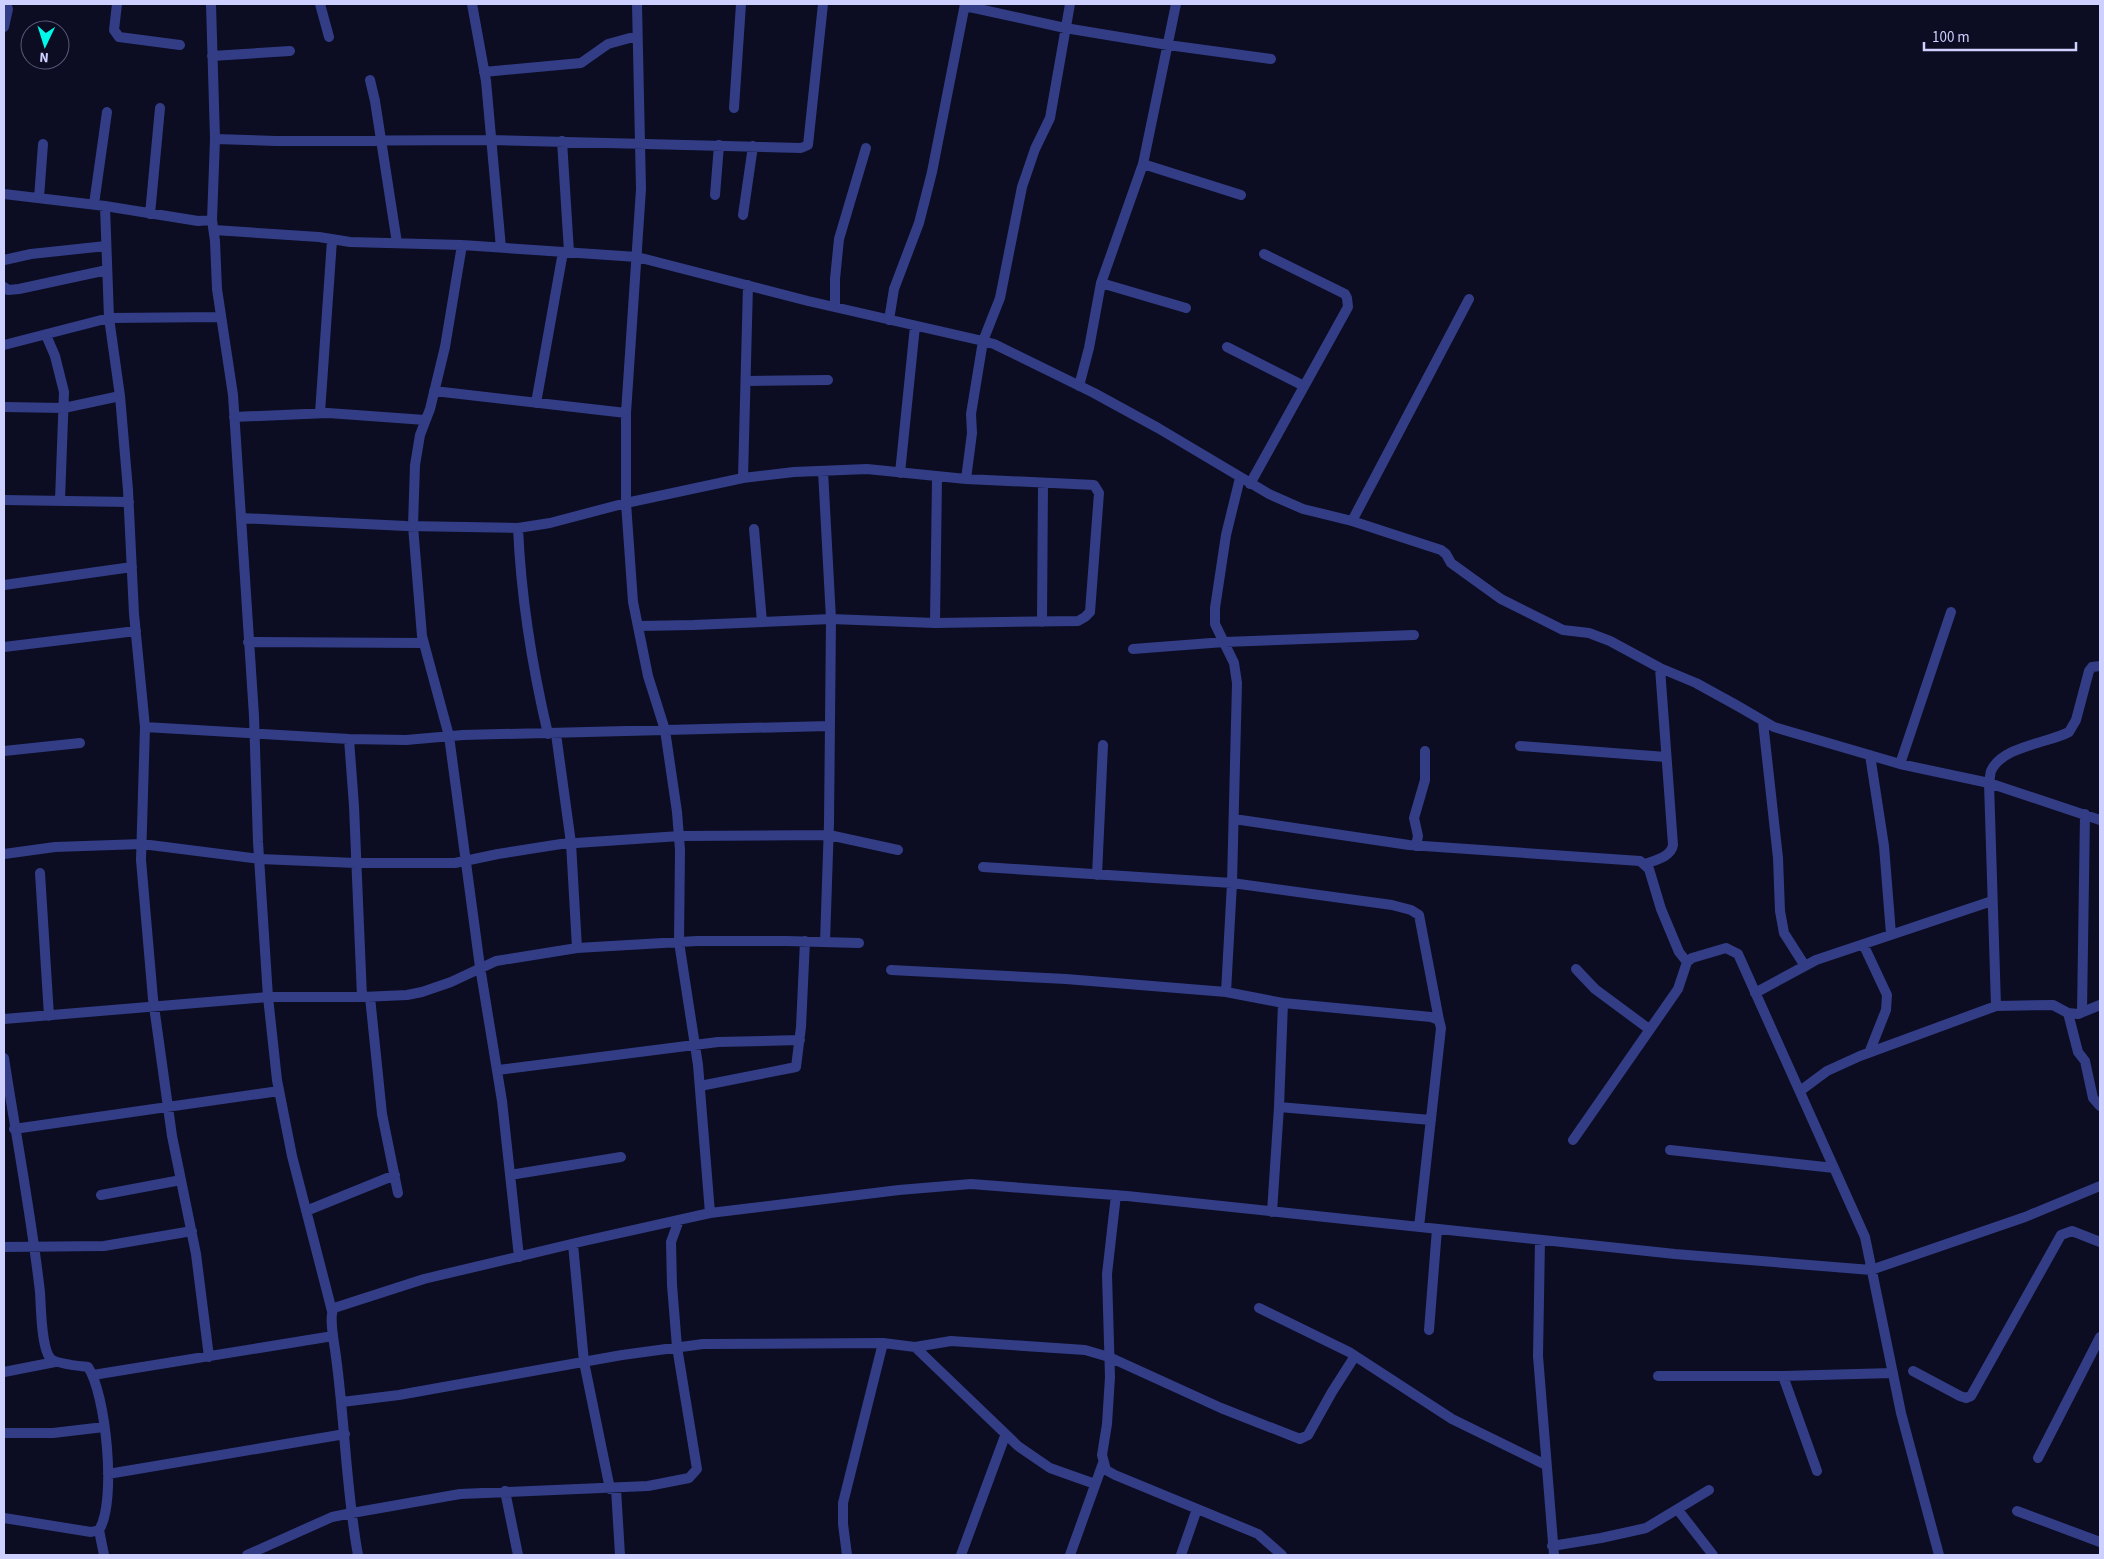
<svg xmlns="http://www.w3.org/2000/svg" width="2104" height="1559" viewBox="0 0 2104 1559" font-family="'Source Sans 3',sans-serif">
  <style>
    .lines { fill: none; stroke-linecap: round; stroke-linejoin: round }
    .street { stroke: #323d86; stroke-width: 10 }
  </style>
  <rect width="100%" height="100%" fill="#0c0c23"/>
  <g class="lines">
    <path class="street" d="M117 4 114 30 119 37 180 45
      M320 4 329 37
      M472 4 486 81 501 248
      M637 4 641 189 626 413V503L633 602 648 676 665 730 677 812 680 850 679 942 698 1065 710 1213
      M965 6 1065 28 1168 45 1271 59
      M4 27 8 9 6 4
      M212 56 290 51
      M484 72 581 63 608 44 637 36
      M370 80 375 101 397 243
      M734 108 741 4
      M215 139 276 141 490 140 801 148 808 145 823 4
      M562 141 569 252
      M1143 164 1241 195
      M4 194 105 206 198 221 212 220 215 139 211 4
      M715 195 719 145
      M39 198 43 144
      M94 204 107 112
      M105 206 109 318 221 317
      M150 214 160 108
      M743 215 753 146
      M212 220 215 241 217 289 233 395 254 716 258 842 268 997 277 1080 292 1156 332 1311
      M214 230 319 237 350 242 462 245 637 257 808 301 983 341 994 344 1094 393 1158 428 1269 494 1303 509 1352 521 1441 550 1446 554 1451 563 1501 599 1563 630 1589 633 1610 641 1660 668 1696 683 1736 705 1774 727 1900 764 1989 783 2100 820
      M462 245 445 347 430 409 420 435 415 465 413 526 422 636 449 736 480 967 502 1101 519 1257
      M4 260 31 254 106 246
      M1101 283 1186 308
      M4 287 8 290 19 289 107 270
      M835 307V279L839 239 866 148
      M889 320 894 289 919 223 932 172 965 4
      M46 335 55 356 64 392 60 500
      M4 345 109 318 120 396 128 490 134 614 145 727 141 860 153 999 172 1136 196 1254 209 1357
      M1227 347 1304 386
      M746 381 828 380
      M1079 386 1089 348 1101 283 1143 164 1176 4
      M434 391 626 413
      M536 403 563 252
      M4 407 64 408 120 396
      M320 413 332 240
      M234 417 328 413 425 420
      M823 471 831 619 829 823 825 942
      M900 473 915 326
      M743 478 748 285
      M966 479 972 433 971 414 983 341 1000 298 1022 187 1035 149 1050 118 1070 4
      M1250 484 1348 307 1347 298 1345 294 1264 254
      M4 500 129 502
      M241 518 406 526 518 528 550 523 626 503 743 478 794 472 867 469 966 479 1094 485 1099 493 1090 612 1085 617 1078 621 935 623 831 619 693 625 639 626
      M1352 521 1469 299
      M518 528C521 597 532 666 548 734
      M754 529 762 622
      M4 585 132 567
      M1042 622 1043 483
      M935 623 937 477
      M248 642 424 643
      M4 647 136 631
      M1133 649 1224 642 1414 635
      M1763 722 1778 858 1780 911 1784 933 1805 966
      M145 727 349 739 406 740 463 735 829 726
      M556 734 571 843 577 948
      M349 739 354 806 362 997
      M1520 746 1666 757
      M4 751 80 743
      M1870 755 1884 846 1891 934
      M1900 764 1951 612
      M1234 819 1409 845 1640 861 1649 869 1661 909 1679 952 1687 962
      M1416 846 1418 836 1414 818 1425 780V751
      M4 854 55 847 142 844 260 859 356 863H455L498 854 561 844 680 836 829 835 898 850
      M1645 864C1655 860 1671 857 1673 845L1660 668
      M983 867 1232 883 1392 905 1411 910 1419 915 1439 1020
      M40 873 49 1016
      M1097 875 1103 745
      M1864 946 1887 995 1886 1010 1869 1053
      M1576 969 1595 989 1649 1029
      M891 970 1066 979 1226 992 1283 1003 1279 1107 1272 1212
      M1226 992 1232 883 1237 683 1234 663 1215 624V608L1226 535 1240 478
      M1755 993 1816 960 1992 901
      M370 997 382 1114 398 1193
      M1283 1003 1431 1017 1439 1020 1441 1028 1419 1227
      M1996 1006 1989 783C1990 779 1990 774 1991 771 2002 746 2049 743 2069 732L2076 720 2089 671 2092 667 2100 666
      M2082 1012 2085 814
      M2068 1013 2078 1052 2085 1061 2093 1098 2100 1106
      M4 1019 268 997H362L407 995 422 992 451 982 496 961 577 948 697 941H786L859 943
      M4 1058C16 1136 31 1213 40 1292 41 1306 41 1349 51 1359 57 1364 80 1366 88 1367 106 1394 117 1502 99 1530L91 1532 4 1518
      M498 1070 718 1042 800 1040
      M700 1086 796 1067 801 1027 805 941
      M1800 1091 1827 1071 1860 1056 1996 1006 2053 1005 2068 1013 2078 1014 2100 1005
      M1279 1107 1431 1120
      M14 1129 279 1091
      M1573 1140 1678 989 1687 962 1692 958 1726 948 1738 954 1865 1237 1901 1413 1939 1555
      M1670 1150 1834 1168
      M510 1175 621 1157
      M101 1195 181 1180
      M1116 1195 1107 1274 1110 1377 1107 1424 1102 1455 1106 1470 1115 1475 1258 1534 1282 1555
      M306 1211 395 1175
      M1540 1240 1538 1356 1554 1555
      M573 1244 584 1362 610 1489
      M4 1247 104 1246 192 1231
      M1259 1308 1349 1352 1452 1419 1546 1465
      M1429 1330 1437 1229
      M915 1347 1018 1446 1050 1468 1095 1484
      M1913 1371 1960 1396 1966 1398 1971 1396 2061 1235 2072 1231 2100 1242
      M4 1372 55 1362
      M93 1375 333 1336
      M1658 1376H1783L1893 1373
      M1783 1376 1817 1471
      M342 1402 399 1395 622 1355 703 1344 883 1343 915 1347 951 1341 1085 1350 1109 1357 1221 1408 1300 1439 1308 1435 1332 1392 1355 1356
      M4 1433H53L104 1427
      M2038 1458 2100 1337
      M108 1474 345 1434
      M616 1489 620 1555
      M505 1491 518 1555
      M1678 1510 1713 1555
      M2017 1511 2100 1542
      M99 1530 104 1555
      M1552 1546 1601 1538 1646 1528 1709 1490
      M247 1555 332 1517 352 1513 460 1494 648 1486 689 1478 697 1469 696 1463 677 1347 672 1285 671 1242 679 1220
      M358 1555C346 1490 345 1423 336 1357 335 1346 328 1316 334 1308L424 1279 584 1241 710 1213 899 1190 971 1184 1127 1196 1675 1254 1871 1270 2025 1217 2100 1186
      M847 1555 843 1524V1503L883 1343
      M961 1555 1005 1436
      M1070 1555 1103 1463
      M1181 1555 1197 1509"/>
  </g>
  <rect width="2104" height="1559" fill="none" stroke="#ced0ff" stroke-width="10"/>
  <g transform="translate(45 45) rotate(184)"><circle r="24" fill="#0c0c23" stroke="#5a5a7b"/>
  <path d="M0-4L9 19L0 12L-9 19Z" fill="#00f9e8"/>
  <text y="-8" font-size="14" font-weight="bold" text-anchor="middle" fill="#ced0ff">N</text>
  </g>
  <path d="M1924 42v8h152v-8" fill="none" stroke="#ced0ff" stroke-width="2.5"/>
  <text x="1932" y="42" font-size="15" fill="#ced0ff" stroke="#0c0c23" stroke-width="4" paint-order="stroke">100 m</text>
</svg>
